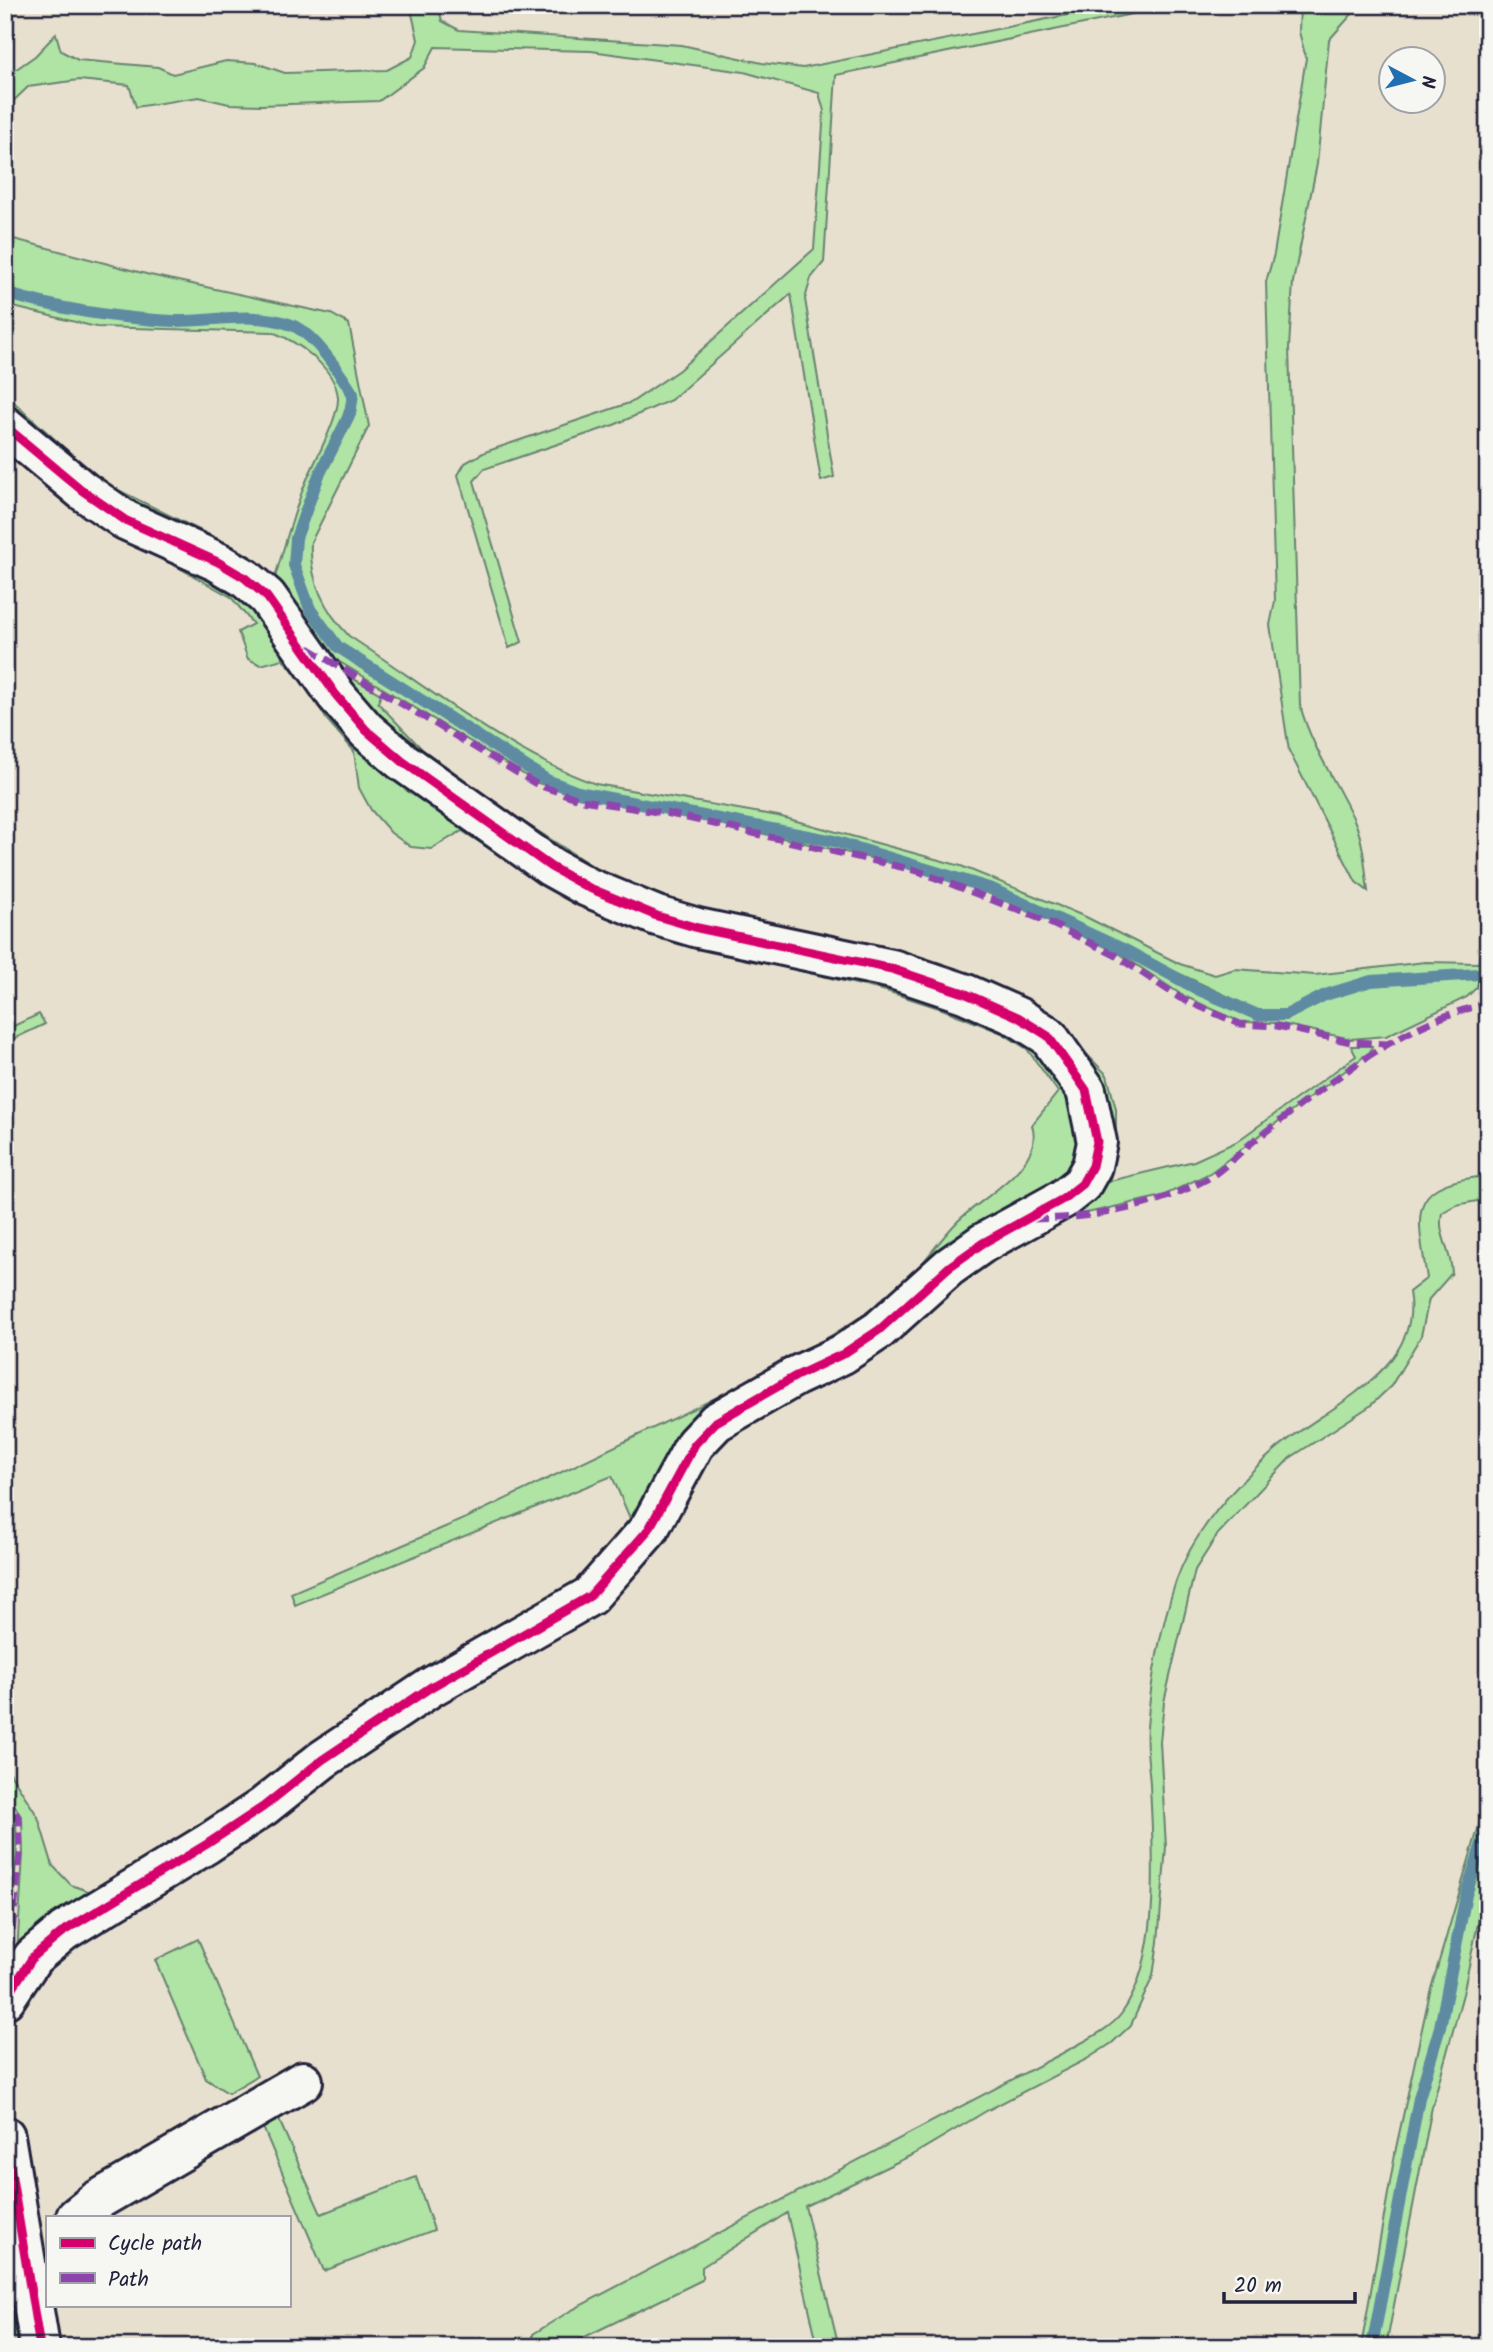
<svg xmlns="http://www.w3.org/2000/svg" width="1493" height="2352" viewBox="0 0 1493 2352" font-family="Kalam,sans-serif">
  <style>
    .green { fill: #afe4a5; stroke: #688370; stroke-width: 2 }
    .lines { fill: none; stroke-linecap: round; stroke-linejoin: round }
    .stream { stroke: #5e8ba2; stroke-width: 12 }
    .minor-casing { stroke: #22223b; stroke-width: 44 }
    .minor { stroke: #f6f6f2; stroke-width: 38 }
    .quiet { stroke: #8e44ad; stroke-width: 7; stroke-dasharray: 14 7; stroke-linecap: butt }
    .cycleway-casing { stroke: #f6f6f2; stroke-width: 13 }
    .cycleway { stroke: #d6006c; stroke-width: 9 }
  </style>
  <rect width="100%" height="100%" fill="#e8e0cf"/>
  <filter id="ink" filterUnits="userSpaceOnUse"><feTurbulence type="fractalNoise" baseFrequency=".0143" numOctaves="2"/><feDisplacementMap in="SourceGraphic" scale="14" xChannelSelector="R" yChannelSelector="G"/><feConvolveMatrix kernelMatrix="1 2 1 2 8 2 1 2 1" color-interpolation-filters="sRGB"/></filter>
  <g filter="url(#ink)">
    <path class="green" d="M410 5H438L442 21 459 30 682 45 762 63 803 68 1117 5H1176L836 75 824 262 811 278 805 299 834 477 821 481 791 294 671 400 614 425 484 469 474 481 522 642 509 648 458 475 465 463 485 452 632 402 679 370 814 249 824 111 819 93 744 72 591 51 435 47 424 68 379 101 261 105 229 104 199 97 136 107 129 85 79 80 28 87 5 109V77L35 56 56 34 61 51 78 60 158 67 173 74 226 61 256 63 285 73 387 70 412 57 418 40Z
      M1300 5H1360L1329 40 1317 164 1293 282 1289 348 1300 705C1312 749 1337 782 1355 822 1364 843 1365 869 1368 891L1356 882 1289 751 1270 625 1275 601 1266 282 1274 254 1306 58 1299 32Z
      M5 223 10 238 150 275 331 314 349 324 369 426 311 542C309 579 324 610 349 636 423 684 513 756 596 784L778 816 961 866 1086 917 1180 964 1215 975 1235 969 1315 975 1425 962 1478 963 1488 935 1487 970 1370 978 1324 992 1285 1012 1259 1011 993 886 834 838 579 789 548 777 340 645 313 607 297 565 299 538 323 476 352 415 356 393C343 370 317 332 293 321 265 308 205 318 174 317 116 317 61 308 5 290Z
      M5 296C61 313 114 322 173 324 207 325 258 314 290 327 312 337 337 374 349 394 344 424 328 447 317 474 308 493 295 518 293 540 285 591 319 637 359 667L547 781 578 794 672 810 770 833 833 844 991 891 1257 1018H1287L1327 998 1371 984 1479 977 1477 987 1467 997 1386 1036 1351 1039 1277 1023 1240 1022 1182 995 1117 952 990 894 921 870 849 853 670 813 582 797 538 783 325 653 133 516 5 414V394L102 482 236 548 275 577C284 548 292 518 303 489 311 467 339 419 338 398 336 368 297 341 272 332L96 327 5 305Z
      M5 435C46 476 90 514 143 540 179 558 217 568 249 594 291 628 309 681 344 721 394 778 459 819 523 859 560 882 598 909 639 923 669 933 700 937 730 943 833 964 1038 997 1080 1107 1111 1190 1012 1210 964 1244 921 1275 888 1318 841 1345 804 1368 758 1380 722 1405 677 1438 663 1493 632 1536 619 1554 603 1570 586 1584 536 1627 470 1649 414 1686 355 1724 302 1772 244 1813 186 1854 121 1887 60 1922L39 1939 16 1970 23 1854 22 1818 5 1789V1765L38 1817 53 1866 71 1885 91 1892 233 1811 435 1663 577 1581 605 1557 632 1523 612 1476 295 1605 291 1593 466 1518 776 1369C820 1342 868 1316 905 1282 925 1263 939 1240 958 1221 983 1196 1045 1166 1032 1125L1058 1092 1027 1049 1002 1033 942 1009 886 991 693 946 622 923 530 874 462 831 431 849 411 847 391 833 371 810 359 788 354 751 327 720 301 678 282 659 261 665 248 659 238 632 253 624 231 597 79 512 39 481 5 448Z
      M330 666 381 694 378 703 422 749 516 817 611 878 702 909 927 960 986 980 1039 1005 1107 1075 1116 1109V1139L1110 1181 1194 1161 1236 1142 1356 1056 1351 1046H1372L1370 1052 1210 1173 1163 1196 1078 1215H1054L1088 1189 1059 1038 630 900 419 765Z
      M39 1014 45 1024 5 1043V1030Z
      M1488 1176V1199L1456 1205 1442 1213C1437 1234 1451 1249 1452 1273L1429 1299 1421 1336 1391 1386 1370 1406 1290 1458 1218 1534 1195 1570 1164 1702 1160 1742 1166 1847 1158 1942 1153 1976 1131 2025 1112 2043 1087 2059 988 2110 914 2154 805 2206 839 2347H818L787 2213 702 2267V2280L564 2347H533V2334L570 2311 1061 2054C1080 2043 1109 2031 1122 2013 1162 1956 1153 1851 1150 1785 1149 1766 1145 1745 1147 1727 1151 1678 1161 1627 1176 1581 1193 1532 1235 1485 1274 1451 1322 1408 1424 1372 1409 1292L1427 1278C1416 1210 1407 1183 1488 1176Z
      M1488 1795V1816L1463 1894 1437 2026 1416 2098 1369 2347H1361L1396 2148 1430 1992Z
      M5 1800 16 1820 17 1854 5 1971 8 1818Z
      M1488 1833V1876L1463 1994 1432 2107 1386 2347H1376L1422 2099 1443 2028 1469 1896Z
      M198 1939 257 2076 228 2093 206 2079 155 1960Z
      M271 2102 321 2214 416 2177 434 2230 324 2271 256 2111Z
      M5 2214 27 2347H5Z"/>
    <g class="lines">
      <path class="stream" d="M5 293C61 310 114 318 173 321 210 322 252 311 289 324 313 331 340 373 353 394L350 414 319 475 296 538 294 565 310 609 338 647 547 780 578 792 834 841 992 889 1127 951 1199 990 1258 1015H1286L1325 995 1371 981 1479 974
        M1372 2347 1419 2098 1440 2027 1466 1895 1488 1824"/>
      <g class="minor-casing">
        <path id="minor" d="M5 426 83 491 125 520 218 562 245 578 267 597 336 695 366 730 402 761 551 867 587 887 657 916 698 928 892 969 964 993 1018 1017 1048 1036 1086 1090 1097 1142 1092 1166 1082 1184 1063 1199 983 1243 949 1267 879 1330 843 1354 796 1376 716 1422 695 1444 649 1529 590 1596 431 1687 322 1760 263 1807 207 1844 64 1931 33 1957 5 1999
          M5 2136 40 2347
          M76 2217 96 2201 303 2081"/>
      </g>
      <use href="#minor" class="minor"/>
      <path class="quiet" d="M308 648 538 785 582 800 670 814 918 871 1046 921 1115 955 1180 998 1240 1024 1277 1026 1351 1042 1388 1044
        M1483 1005 1488 980
        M1033 1219C1095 1218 1152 1208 1207 1179 1226 1168 1242 1149 1260 1136 1328 1085 1402 1020 1488 1004
        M5 1794 19 1819 20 1854 6 1990"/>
      <g class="cycleway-casing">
        <path id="cycleway" d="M5 426 83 491 125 520 218 562 245 578 267 597 336 695 366 730 402 761 551 867 587 887 657 916 698 928 892 969 964 993 1018 1017 1048 1036 1086 1090 1097 1142 1092 1166 1082 1184 1063 1199 983 1243 949 1267 879 1330 843 1354 796 1376 716 1422 695 1444 649 1529 590 1596 431 1687 322 1760 263 1807 207 1844 64 1931 33 1957 5 1999
          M5 2136 40 2347"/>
      </g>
      <use href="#cycleway" class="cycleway"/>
    </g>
  </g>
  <rect width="1493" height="2352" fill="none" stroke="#f6f6f2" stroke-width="28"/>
  <rect x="14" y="14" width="1465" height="2324" fill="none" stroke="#22223b" stroke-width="2.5" filter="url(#ink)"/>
  <rect x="46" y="2216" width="245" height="91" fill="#f6f6f2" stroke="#a1a1a9" stroke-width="2"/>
  <rect x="60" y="2238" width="35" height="10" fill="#d6006c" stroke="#a1a1a9" stroke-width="2"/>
  <text x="108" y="2250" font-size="21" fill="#22223b">Cycle path</text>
  <rect x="60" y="2273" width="35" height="10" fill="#8e44ad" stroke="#a1a1a9" stroke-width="2"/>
  <text x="108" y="2286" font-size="21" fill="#22223b">Path</text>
  <g transform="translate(1412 80) rotate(97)"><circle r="33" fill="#f6f6f2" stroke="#a1a1a9" stroke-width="2"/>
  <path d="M0-5L12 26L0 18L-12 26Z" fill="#1f6fb2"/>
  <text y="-10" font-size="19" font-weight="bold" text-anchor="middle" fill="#22223b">N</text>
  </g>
  <path d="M1224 2292v10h131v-10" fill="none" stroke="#22223b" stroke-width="3.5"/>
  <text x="1234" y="2292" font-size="21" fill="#22223b" stroke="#f6f6f2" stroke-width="5" paint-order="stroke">20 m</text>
</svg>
